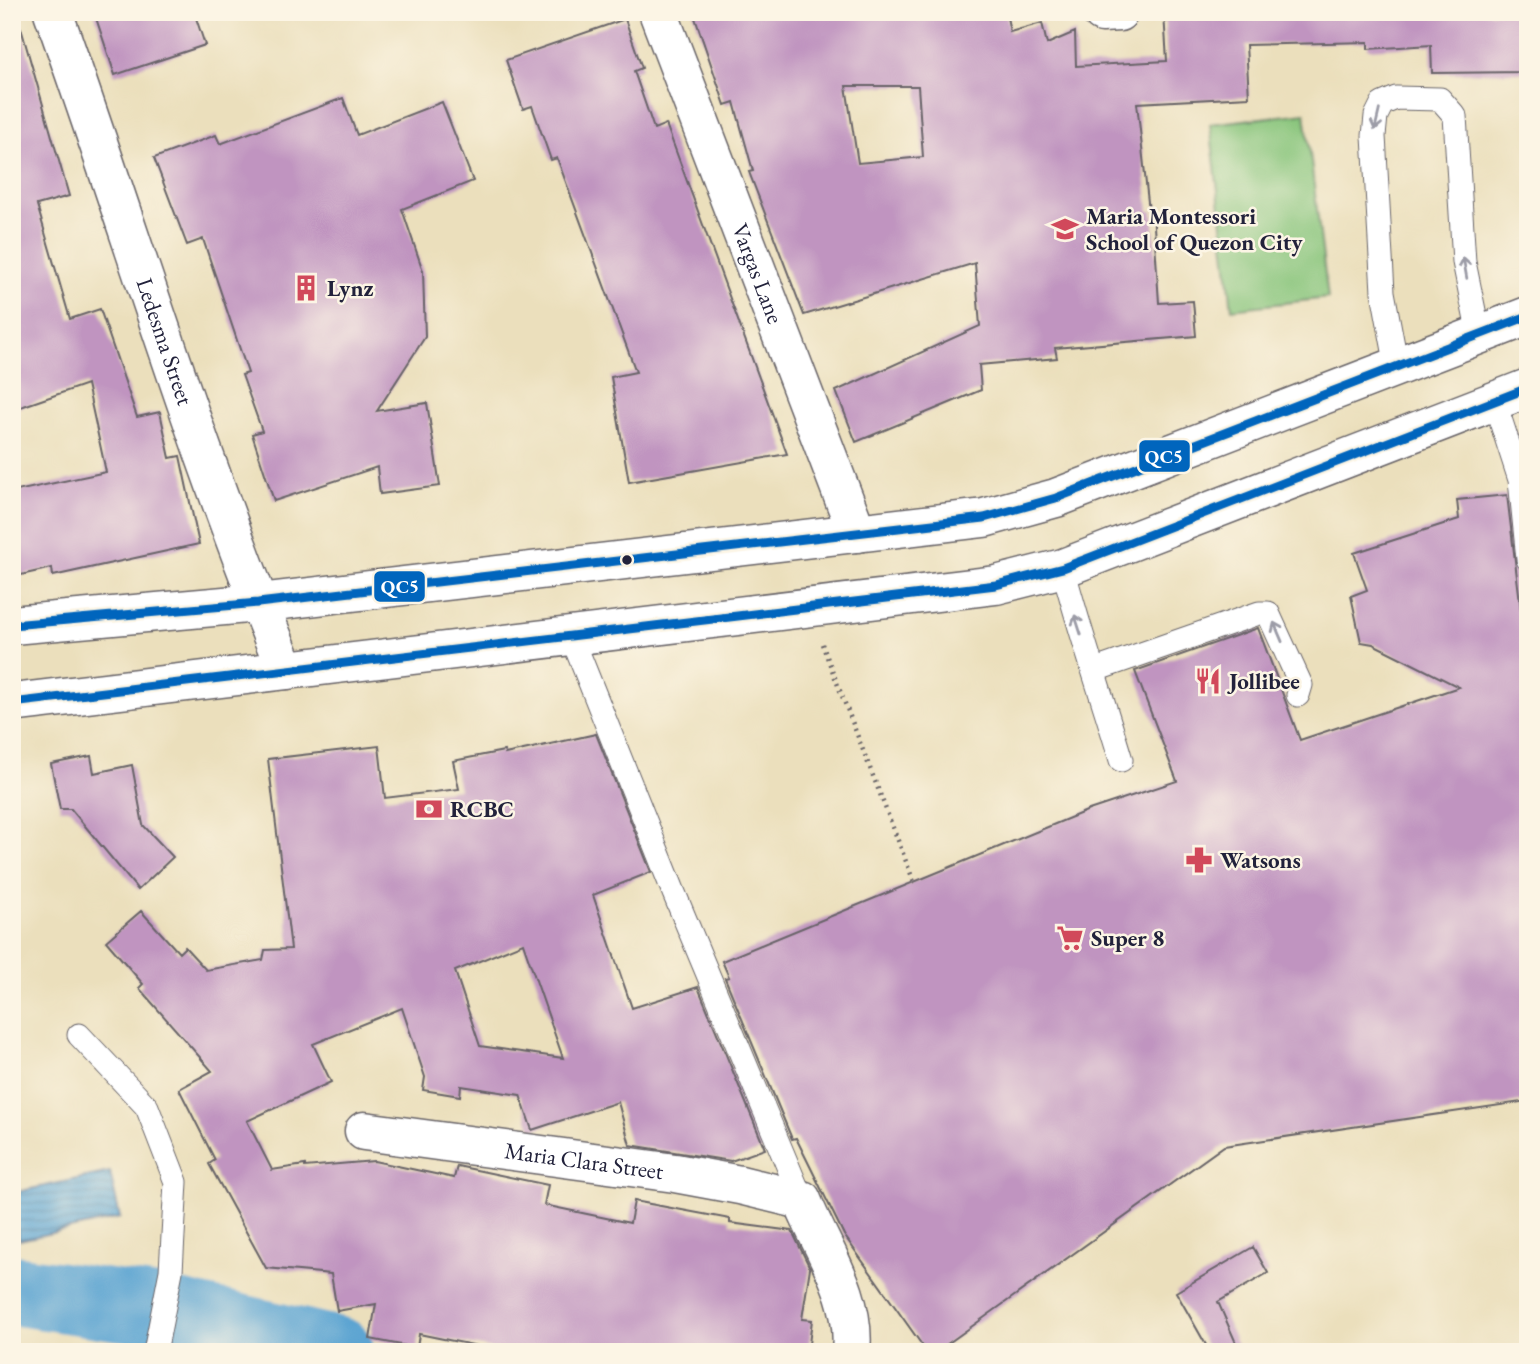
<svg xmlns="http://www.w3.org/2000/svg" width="1540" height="1364" viewBox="0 0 1540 1364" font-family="'EB Garamond',serif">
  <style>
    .green { fill: #87c47a; stroke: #54735a; stroke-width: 2 }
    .water { fill: url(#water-rules); stroke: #3e6386; stroke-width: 2 }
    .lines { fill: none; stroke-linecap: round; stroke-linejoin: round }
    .river { stroke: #5ba4d2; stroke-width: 70 }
    .building { fill: #c094c0; fill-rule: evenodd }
    .lane-casing { stroke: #686468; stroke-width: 25 }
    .street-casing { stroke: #686468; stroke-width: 41 }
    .secondary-casing { stroke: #686468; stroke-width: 41 }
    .path { stroke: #686468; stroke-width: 4.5; stroke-dasharray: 2 5; stroke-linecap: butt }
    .lane { stroke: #fff; stroke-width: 23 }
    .street { stroke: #fff; stroke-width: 38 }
    .secondary { stroke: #fff; stroke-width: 38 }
    .bus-1-casing { stroke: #fcf5e5; stroke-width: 14 }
    .bus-1 { stroke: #0065bd; stroke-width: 9 }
    .oneway { stroke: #9c9ca7 }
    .bus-dot { fill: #22223b; stroke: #fcf5e5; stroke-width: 2.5 }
    .labels { text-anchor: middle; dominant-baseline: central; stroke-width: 5; stroke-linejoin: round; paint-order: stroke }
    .poi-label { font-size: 23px; font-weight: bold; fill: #22223b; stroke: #fcf5e5; text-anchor: start }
    .street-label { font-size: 23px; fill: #22223b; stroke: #fcf5e5 }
    .line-badge { stroke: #fcf5e5; stroke-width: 2.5 }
    .badge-label { font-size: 19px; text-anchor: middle; font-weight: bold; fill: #fff }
  </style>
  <defs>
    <pattern id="water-rules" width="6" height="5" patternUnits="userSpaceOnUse" patternTransform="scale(1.75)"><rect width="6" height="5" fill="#5ba4d2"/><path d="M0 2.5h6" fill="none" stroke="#4b85ac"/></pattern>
  </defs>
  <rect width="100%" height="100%" fill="#fcf5e5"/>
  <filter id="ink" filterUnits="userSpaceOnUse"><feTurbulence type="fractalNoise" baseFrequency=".0143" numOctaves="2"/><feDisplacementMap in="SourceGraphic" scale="14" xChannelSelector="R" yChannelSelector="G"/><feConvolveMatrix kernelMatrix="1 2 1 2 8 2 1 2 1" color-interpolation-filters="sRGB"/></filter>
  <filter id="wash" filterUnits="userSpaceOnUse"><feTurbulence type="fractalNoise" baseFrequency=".00686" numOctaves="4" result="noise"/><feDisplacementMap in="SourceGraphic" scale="28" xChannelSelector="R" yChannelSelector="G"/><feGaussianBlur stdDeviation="1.57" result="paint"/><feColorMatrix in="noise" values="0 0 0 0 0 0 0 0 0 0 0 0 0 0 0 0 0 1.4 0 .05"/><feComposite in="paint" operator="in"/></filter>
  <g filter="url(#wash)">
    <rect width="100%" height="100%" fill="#ebdfbc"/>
    <path class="green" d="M1305 113 1328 298 1232 309 1210 124Z"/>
    <path class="water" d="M110 1172 120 1218 19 1240 12 1208V1193Z"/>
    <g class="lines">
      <path class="river" d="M12 1290 170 1313 339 1352"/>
    </g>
    <g id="blocks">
      <path class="building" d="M94 12H194L205 45 115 75Z
        M693 12H1006L1010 32 1042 23 1047 44 1075 32 1076 66 1167 61 1164 13 1528 12V72L1432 73 1431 45 1368 49V42L1246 45 1249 97 1137 103 1149 211H1153L1159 303 1193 301 1196 336 1055 348 1057 358 979 365 981 390 856 442 836 391 980 326 975 263 804 315 749 172 753 171 734 102 725 105ZM846 86H918L923 157 858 163Z
        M625 19 642 68 634 71 654 129 666 124 787 454 629 482 611 377 636 372 557 158 551 160 532 106 523 109 506 60Z
        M21 28 69 196 37 205 70 319 100 309 137 417 160 412 170 458 180 456 199 544 53 576 52 568 12 577V492L106 472 87 384 12 410V29Z
        M343 98 357 135 442 102 473 181 402 209 423 271 425 337 377 411 427 403 440 486 380 494 377 467 274 501 252 434 262 431 242 375 248 373 203 239 187 245 154 158 216 135 220 144Z
        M1507 495 1528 668V1101L1224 1146 936 1352H927L844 1235 796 1138 792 1139 725 978 729 977 722 961 1089 810 1177 781 1135 671 1258 628 1300 740 1459 687 1373 644 1361 642 1351 596 1367 590 1354 553 1459 519 1457 500Z
        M596 734 651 872 593 895 632 1008 698 987 765 1149 731 1161 630 1145 618 1102 532 1130 520 1095 461 1086 460 1096 423 1090 425 1077 402 1008 313 1044 331 1082 247 1121 272 1170 305 1165V1167L374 1161 454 1178 457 1166 548 1185 544 1205 630 1223 634 1201 730 1219V1223L792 1231 810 1268 802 1319 812 1320 808 1352H507L419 1334 417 1348 370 1339 376 1304 337 1311 331 1274 266 1268 209 1164 215 1160 179 1089 212 1071 139 988 143 984 106 941 141 911 179 953 185 947 206 970 263 960 265 950 291 949 268 759 379 746 385 798 459 789 453 761 504 751 505 754ZM523 943 563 1058 480 1046 455 971Z
        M91 756 94 773 132 765 143 825 173 857 138 890 71 809H60L51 764Z
        M1253 1247 1268 1273 1218 1302 1240 1352H1210L1176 1292Z"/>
    </g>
  </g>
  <g filter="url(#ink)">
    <use href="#blocks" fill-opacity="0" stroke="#686468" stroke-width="2"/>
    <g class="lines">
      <g class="lane-casing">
        <path id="lane" d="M1397 367 1383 292 1374 136 1376 116 1382 104 1396 98 1440 99 1455 116 1464 262 1479 335
          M1494 400 1520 480 1528 559
          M1063 568C1080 633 1102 696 1121 760
          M571 635 674 893 802 1200
          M1095 670 1259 613H1268L1301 685 1298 695
          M79 1035 147 1107 176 1182 171 1271 155 1352"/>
      </g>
      <g class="street-casing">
        <g id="street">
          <path id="s1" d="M53 12C131 231 197 455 286 670"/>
          <path id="s2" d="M658 12 857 533"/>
          <path d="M1102 13 1119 12"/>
          <path id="s3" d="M364 1131 675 1173 740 1185 802 1200C822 1250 857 1296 851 1352"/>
        </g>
      </g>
      <g class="secondary-casing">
        <path id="secondary" d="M12 625 258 603 984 518 1056 498 1528 316
          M12 703 996 585 1063 568 1528 388"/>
      </g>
      <path class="path" d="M822 644 914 882"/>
      <use href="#lane" class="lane"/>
      <use href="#street" class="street"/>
      <use href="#secondary" class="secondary"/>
      <g class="bus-1-casing">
        <path id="bus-1" d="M12 625 258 603 984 518 1056 498 1528 316
          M12 703 996 585 1063 568 1528 388"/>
      </g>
      <use href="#bus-1" class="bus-1"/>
    </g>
    <defs><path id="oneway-shaft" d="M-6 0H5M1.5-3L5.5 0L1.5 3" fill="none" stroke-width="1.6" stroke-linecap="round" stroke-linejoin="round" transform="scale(1.75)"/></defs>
    <g class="oneway">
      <use href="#oneway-shaft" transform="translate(1377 120) rotate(103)"/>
      <use href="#oneway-shaft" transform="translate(1465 268) rotate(-100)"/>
      <use href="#oneway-shaft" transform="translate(1078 625) rotate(-108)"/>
      <use href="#oneway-shaft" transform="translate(1278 632) rotate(-113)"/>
    </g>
  </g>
  <defs>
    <g id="school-bare" transform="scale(2.1)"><path d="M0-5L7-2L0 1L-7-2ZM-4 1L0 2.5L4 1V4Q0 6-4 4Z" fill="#d1495b" stroke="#fcf5e5" stroke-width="2.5" paint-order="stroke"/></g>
    <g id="building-bare" transform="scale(2.1)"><path d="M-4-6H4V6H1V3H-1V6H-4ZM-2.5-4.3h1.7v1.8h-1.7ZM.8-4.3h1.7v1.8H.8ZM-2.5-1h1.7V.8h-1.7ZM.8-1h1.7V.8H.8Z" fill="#d1495b" stroke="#fcf5e5" stroke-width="2.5" paint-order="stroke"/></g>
    <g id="restaurant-bare" transform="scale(2.1)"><path d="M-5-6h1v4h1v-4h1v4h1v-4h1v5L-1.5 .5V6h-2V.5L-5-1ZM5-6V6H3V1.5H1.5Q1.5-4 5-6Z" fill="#d1495b" stroke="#fcf5e5" stroke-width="2.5" paint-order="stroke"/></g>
    <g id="bank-bare" transform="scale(2.1)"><path d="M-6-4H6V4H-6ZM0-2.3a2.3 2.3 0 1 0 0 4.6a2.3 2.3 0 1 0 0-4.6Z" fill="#d1495b" stroke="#fcf5e5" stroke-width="2.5" paint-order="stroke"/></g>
    <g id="pharmacy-bare" transform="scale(2.1)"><path d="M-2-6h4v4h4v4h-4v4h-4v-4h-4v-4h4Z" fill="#d1495b" stroke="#fcf5e5" stroke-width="2.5" paint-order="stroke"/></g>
    <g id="supermarket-bare" transform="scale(2.1)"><path d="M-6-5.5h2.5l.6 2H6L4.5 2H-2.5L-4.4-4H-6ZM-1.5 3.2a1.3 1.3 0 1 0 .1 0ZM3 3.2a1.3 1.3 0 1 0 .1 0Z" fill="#d1495b" stroke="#fcf5e5" stroke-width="2.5" paint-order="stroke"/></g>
  </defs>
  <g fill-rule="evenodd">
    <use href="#school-bare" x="1065" y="229"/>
    <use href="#building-bare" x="306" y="288"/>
    <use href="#restaurant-bare" x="1208" y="681"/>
    <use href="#bank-bare" x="429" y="809"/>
    <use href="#pharmacy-bare" x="1199" y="860"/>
    <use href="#supermarket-bare" x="1070" y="938"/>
  </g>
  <circle class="bus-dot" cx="627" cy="560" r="6"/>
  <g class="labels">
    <g class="poi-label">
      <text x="1086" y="216">Maria Montessori<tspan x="1086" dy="26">School of Quezon City</tspan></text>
      <text x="327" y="288">Lynz</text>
      <text x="1229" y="681">Jollibee</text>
      <text x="450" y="809">RCBC</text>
      <text x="1220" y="860">Watsons</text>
      <text x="1091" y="938">Super 8</text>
    </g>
    <g class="street-label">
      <text stroke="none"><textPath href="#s2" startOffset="280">Vargas Lane</textPath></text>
      <text stroke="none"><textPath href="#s1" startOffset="348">Ledesma Street</textPath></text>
      <text stroke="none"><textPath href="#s3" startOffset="222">Maria Clara Street</textPath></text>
    </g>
  </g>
  <g class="line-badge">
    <rect x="1138" y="439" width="53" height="34" rx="7" fill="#0065bd"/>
    <rect x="373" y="570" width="53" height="33" rx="7" fill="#0065bd"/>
  </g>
  <g class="badge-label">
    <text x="1164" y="463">QC5</text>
    <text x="400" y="593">QC5</text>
  </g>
  <rect width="1540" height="1364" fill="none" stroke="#fcf5e5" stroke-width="42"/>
</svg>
